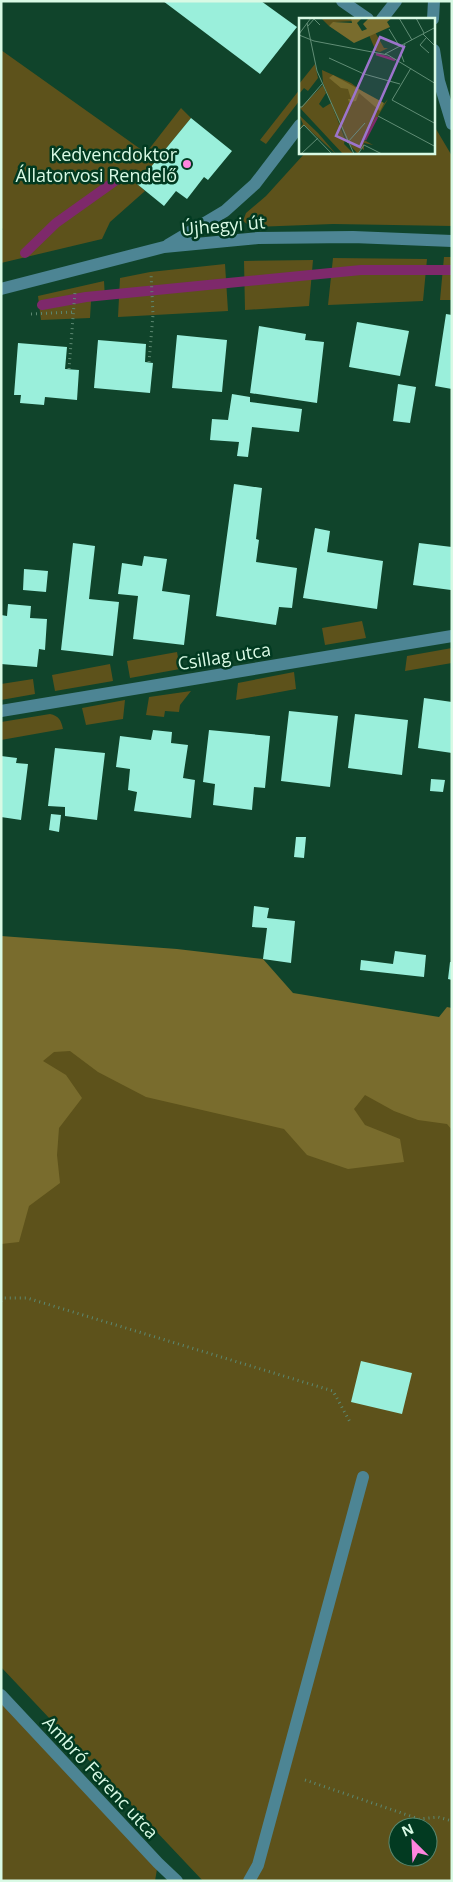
<svg xmlns="http://www.w3.org/2000/svg" width="453" height="1882" viewBox="0 0 453 1882" font-family="'Open Sans',sans-serif">
  <style>
    .green { fill: #5d521b; fill-rule: evenodd }
    .forest { fill: #796c2d }
    .lines { fill: none; stroke-linecap: round; stroke-linejoin: round }
    .stream { stroke: #7e296b; stroke-width: 10 }
    .building { fill: #9aefdb }
    .path { stroke: #5c8871; stroke-width: 3; stroke-dasharray: 1 4; stroke-linecap: butt }
    .minor { stroke: #4d8594; stroke-width: 12 }
    .poi-dot { fill: #fe85df; stroke: #023a21; stroke-width: 2 }
    .labels { text-anchor: middle; dominant-baseline: central; stroke-width: 5; stroke-linejoin: round; paint-order: stroke }
    .poi-label { font-size: 18px; fill: #d9fae5; stroke: #023a21; text-anchor: end }
    .street-label { font-size: 18px; fill: #d9fae5; stroke: #023a21 }
    .inset-river { fill: none; stroke: #7e296b; stroke-width: 2.5 }
    .inset-road { fill: none; stroke: #608d75; stroke-width: 1 }
    .view { fill: #9c74cc; fill-opacity: 0.15; stroke: #9c74cc; stroke-width: 2.5 }
    .inset-edge { fill: none; stroke: #d9fae5; stroke-width: 2.5 }
  </style>
  <rect width="100%" height="100%" fill="#10442b"/>
  <path class="green" d="M1 50 146 153 181 108 191 118 137 184 145 191 110 222 102 239 1 263V231L3 229 1 228Z
    M300 89V100L266 144 260 140Z
    M434 122 436 129 452 156V226L333 224 251 227 243 221 246 213 266 196 305 153 434 152Z
    M444 257H452V300H440Z
    M333 258 427 259 423 301 328 305Z
    M313 260 309 306 245 310 244 261Z
    M225 264 228 311 118 317 120 278 150 272Z
    M104 281 105 299 91 301 90 318 41 320 38 296Z
    M362 621 366 638 325 645 322 628Z
    M452 648V663L405 671 407 656Z
    M177 652 180 669 130 678 127 661Z
    M110 664 113 681 55 691 52 675Z
    M294 672 296 689 236 700 238 683Z
    M33 679 35 694 1 700V684Z
    M191 691 180 705 179 712 165 711 164 717 146 715 149 697Z
    M125 700 123 719 86 725 82 708Z
    M50 714C59 716 61 720 63 729L1 740V722Z
    M1 1025 452 1079V1881H203L1 1667ZM398 1827H428V1857H398Z
    M1 1695 158 1863 155 1881H1Z"/>
  <path class="forest" d="M1 936 177 949 263 959 293 993 439 1017 447 1007 452 1008V1130L447 1124 418 1120 394 1111 365 1095 354 1109 365 1125 400 1139 404 1162 348 1169 307 1155 284 1129 146 1097 98 1072 70 1051 54 1052 43 1061 66 1075 82 1098 59 1128 57 1155 60 1183 29 1206 19 1242 1 1244Z"/>
  <g class="lines">
    <path class="stream" d="M25 253 56 223 122 176
      M42 305 86 297 361 270H452"/>
  </g>
  <path class="building" d="M163 1H261L297 27 260 74Z
    M191 118 232 151 208 180 204 177 187 199 176 191 164 206 137 184Z
    M446 314 452 315V389L435 386Z
    M357 322 409 331 400 376 349 367Z
    M259 326 306 334 305 340 324 342 317 403 250 393Z
    M177 335 227 340 222 392 172 388Z
    M98 340 146 344 145 362 153 363 150 393 94 388Z
    M18 343 67 347 65 369 79 370 77 400 45 397 44 405 20 403 21 395H14Z
    M398 384 416 387 410 423 393 421Z
    M232 394 250 397V402L302 409 299 432 252 427 248 457 237 456 239 442 210 440 212 419 228 420Z
    M234 484 262 488 256 539 259 540 256 562 297 568 292 608 279 607 276 625 216 616Z
    M315 528 330 531 327 552 383 561 377 609 303 598Z
    M73 543 95 546 89 599 119 602 113 656 61 650Z
    M419 543 452 547 451 590 413 585Z
    M144 556 167 559 162 591 190 595 184 645 133 639 138 596 118 594 122 563 142 566Z
    M24 569 48 571 46 592 23 590Z
    M8 604 31 606 30 618 47 619 45 650 39 649 37 667 1 664V615L7 616Z
    M424 698 452 702V753L418 748Z
    M289 711 338 716 330 787 281 781Z
    M355 714 408 720 402 775 348 768Z
    M153 730 172 732 171 743 188 745 183 778 195 780 191 818 134 811 137 792 128 790 130 769 116 767 120 736 151 740Z
    M209 730 270 736 265 788 254 787 252 810 213 805 215 784 203 782Z
    M55 748 105 753 97 820 65 816V807L48 806Z
    M1 756 17 758 16 763 28 764 21 820 1 817Z
    M431 779 445 780 443 792 430 791Z
    M51 814 61 815 59 832 49 830Z
    M296 837H306L304 858 294 857Z
    M254 906 269 908 267 918 295 921 291 963 263 959 267 928 252 927Z
    M395 951 426 955 424 977 360 970 361 960 393 964Z
    M450 962H452V980L448 979Z
    M361 1361 412 1373 402 1414 351 1402Z"/>
  <g class="lines">
    <path class="path" d="M31 314 74 312
      M149 362 153 315 151 273
      M69 369 75 292
      M1 1301 4 1298H27L333 1391 350 1422
      M305 1780 419 1819 438 1817 452 1821"/>
    <path class="minor" d="M342 1 368 19
      M382 19 396 1
      M433 19 434 1
      M434 50 439 81 452 124
      M168 245 225 211 255 184 300 125
      M1 289 164 247 258 238 353 237 452 241
      M1 711 452 636
      M1 1695 158 1863 177 1881
      M249 1881 258 1865 363 1477"/>
  </g>
  <circle class="poi-dot" cx="187" cy="164" r="5"/>
  <g class="labels">
    <g class="poi-label">
      <text x="177" y="154">Kedvencdoktor<tspan x="177" dy="21">Állatorvosi Rendelő</tspan></text>
    </g>
    <g class="street-label">
      <text transform="translate(223 225) rotate(-5)">Újhegyi út</text>
      <text transform="translate(224 656) rotate(-9)">Csillag utca</text>
      <text transform="translate(101 1777) rotate(47)">Ambró Ferenc utca</text>
    </g>
  </g>
  <g transform="translate(299 18)">
    <rect width="136" height="136" fill="#10442b"/>
    <path d="M22 0H52L55 3 37 4 30 8ZM76 14 85 30H89L81 34 74 32 76 31 70 17ZM16 46 19 60 9 73 5 70 0 76V66ZM23 52 52 65 83 88 89 81 65 122 74 127 65 125V132L62 130 59 136 48 124 24 65ZM24 67 27 75 20 86 24 90 32 85 46 121 45 126 55 136H44L1 90ZM0 97 19 115 37 136 5 107 0 111 4 106Z" fill="#5d521b"/>
    <path d="M52 0H63L58 5 63 13 68 11 64 6 70 0H93L88 4 91 9 55 25 30 8 34 4 53 5ZM34 57 85 85 81 93 60 75 57 83 50 84 49 81H52L49 71 42 70 30 60Z" fill="#796c2d"/>
    <path class="inset-river" d="M77 36 96 42M66 122 78 99"/>
    <path class="inset-road" d="M100 0 113 22M117 0 125 15M8 5 18 53 55 136M9 8 15 1 21 7M90 11 101 29M0 16 12 0M124 16 137 29M0 17 15 23 89 37 137 66M127 20 121 27 130 35M86 36 137 9M30 40 65 56 101 66M105 44 102 36 106 26M112 50 93 82 137 106M0 89H3L23 66M79 98 137 129M0 112 5 107 33 136M48 125 66 105M2 136 19 120M59 136 65 127 83 136"/>
    <path class="view" d="M81 19 105 29 61 129 37 118Z"/>
    <rect width="136" height="136" class="inset-edge"/>
  </g>
  <rect width="453" height="1882" fill="none" stroke="#d9fae5" stroke-width="5"/>
  <g transform="translate(413 1842) rotate(336)"><circle r="24" fill="#023a21" stroke="#58876f"/>
  <path d="M0-4L9 19L0 12L-9 19Z" fill="#fe85df"/>
  <text y="-8" font-size="14" font-weight="bold" text-anchor="middle" fill="#d9fae5">N</text>
  </g>
</svg>
